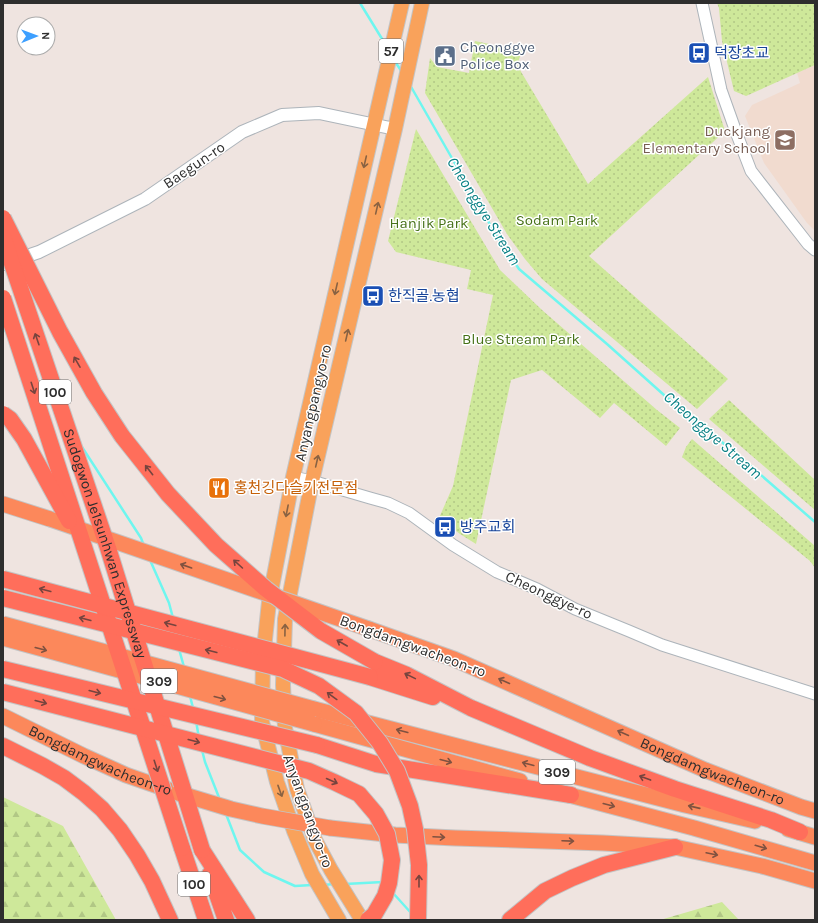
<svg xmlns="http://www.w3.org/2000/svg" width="818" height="923" viewBox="0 0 818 923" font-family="Karla,'Noto Sans KR',sans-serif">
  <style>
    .education { fill: #f1dbcf }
    .forest { fill: url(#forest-firs) }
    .park { fill: url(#park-dots) }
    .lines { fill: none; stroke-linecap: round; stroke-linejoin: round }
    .stream { stroke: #6ef6ef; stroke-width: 2.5 }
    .tertiary-casing { stroke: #adb4ba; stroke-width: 13 }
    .secondary-casing { stroke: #adb4ba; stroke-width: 14 }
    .primary-casing { stroke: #c4c4c4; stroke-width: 16 }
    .trunk-casing { stroke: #c4c4c4; stroke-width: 17 }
    .motorway-casing { stroke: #c4c4c4; stroke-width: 18 }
    .tertiary { stroke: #fff; stroke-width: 11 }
    .secondary { stroke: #fff; stroke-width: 12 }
    .primary { stroke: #f9a25b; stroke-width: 14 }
    .trunk { stroke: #fc885b; stroke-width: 15 }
    .motorway { stroke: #ff6e5b; stroke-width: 16 }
    .trunk-bridge-casing { stroke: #c4c4c4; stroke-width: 17; stroke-linecap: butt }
    .motorway-bridge-casing { stroke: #c4c4c4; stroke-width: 18; stroke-linecap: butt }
    .trunk-bridge { stroke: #fc885b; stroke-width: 15 }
    .motorway-bridge { stroke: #ff6e5b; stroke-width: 16 }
    .oneway { stroke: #896242 }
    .oneway2 { stroke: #77443e }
    .oneway3 { stroke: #805240 }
    .labels { text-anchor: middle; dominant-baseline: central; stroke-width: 3; stroke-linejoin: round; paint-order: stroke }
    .shield { fill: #fff; stroke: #6d6d6d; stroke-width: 1 }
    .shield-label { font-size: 14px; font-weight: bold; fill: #2e2e2e }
    .service-label { font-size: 15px; fill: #4e5e75; stroke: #fff; text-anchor: start }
    .transit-label { font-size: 15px; fill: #164399; stroke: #fff; text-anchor: start }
    .education-label { font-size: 15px; fill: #785e54; stroke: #fff; text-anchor: end }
    .street-label { font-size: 15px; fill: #2e2e2e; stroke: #fff }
    .park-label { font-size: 15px; fill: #467117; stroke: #fff }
    .food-label { font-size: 15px; fill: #c56008; stroke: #fff; text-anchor: start }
    .water-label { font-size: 16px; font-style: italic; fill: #098084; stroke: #fff }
  </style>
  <defs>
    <pattern id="forest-firs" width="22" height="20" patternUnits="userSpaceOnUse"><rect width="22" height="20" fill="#cee89a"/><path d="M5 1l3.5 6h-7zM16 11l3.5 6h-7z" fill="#b1c785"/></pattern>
    <pattern id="park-dots" width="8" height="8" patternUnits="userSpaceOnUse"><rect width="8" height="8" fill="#cee89a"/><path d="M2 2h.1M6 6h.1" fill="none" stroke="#b1c785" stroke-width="1.8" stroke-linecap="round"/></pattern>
  </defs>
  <rect width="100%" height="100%" fill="#efe4e0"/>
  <path class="education" d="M815 65V231L807 223 764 163 745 116 752 105 800 83 797 73Z"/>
  <path class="forest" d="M3 797 63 826 116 920H3Z
    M722 902 739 920H660Z"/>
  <path class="park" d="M717 3H815V65L746 96 734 91 722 41 719 8Z
    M475 41 522 51 517 65 588 184 708 77 725 131 589 256 728 379 697 409 542 279 525 259 507 234 425 93 430 58 437 67 469 73Z
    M416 129 500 270 542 310 657 410 680 428 666 446 614 403 600 418 542 370 511 380 476 544 460 534 439 518 453 486 493 295 467 289 471 270 396 252 388 241Z
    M729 400 815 480V510L709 419Z
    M692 439 815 546V568L810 561 682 457 686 447Z"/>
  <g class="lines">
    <path class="stream" d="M360 3 387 47
      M394 60 402 72
      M410 85 496 235 519 269 607 344 664 395 739 456 815 522
      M3 327 7 333
      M37 379 49 398
      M82 447 141 538 144 546
      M150 560 169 603 173 618
      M179 649 184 667
      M190 696 193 708
      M196 721 199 738
      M202 750 205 762 220 800
      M226 814 240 850 264 872 295 886 312 885
      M345 884 383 882 384 883
      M323 885 334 884
      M393 893 412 914"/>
    <g class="tertiary-casing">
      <path id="tertiary" d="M702 3 721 90 736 132 751 171 808 244 815 250
        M293 477 312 481 370 498 388 503 409 513 453 545 497 572 537 589 575 609 629 631 662 645 815 694"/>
    </g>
    <g class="secondary-casing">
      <path id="secondary" d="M3 264 39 252 145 199 242 132 282 115 319 113 395 129"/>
    </g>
    <g class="primary-casing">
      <path id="primary" d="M339 920 312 874 294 831 277 782 262 722 263 658 269 602 293 477 402 3
        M362 920 331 870 315 840 297 789 285 728 283 685 285 619 312 481 395 129 422 3"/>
    </g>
    <g class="trunk-casing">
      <g id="trunk">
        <path d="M3 504 50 519"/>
        <path id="s1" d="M369 629 454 659 705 770 801 807 815 811"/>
        <path d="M314 709 685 805 755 821"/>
        <path id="s2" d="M3 716 84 756 126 775 172 791"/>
        <path d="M314 724 520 781"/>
        <path d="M558 792 694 828 815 863"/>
        <path d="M330 828 395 835 455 838 603 843 675 847 762 866 815 881"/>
        <path d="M788 829 815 837"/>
      </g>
    </g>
    <g class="motorway-casing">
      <path id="motorway" d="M375 662 407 675 471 708 590 758 675 789 771 820 800 832
        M370 677 433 697
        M317 745 376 764 571 795
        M3 746 43 766 64 778 84 793 102 809 120 830 137 855 152 881 170 920
        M182 848 206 920
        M202 850 247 920
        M210 874 226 920
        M510 920 545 891 572 878 604 865 675 847"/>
    </g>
    <use href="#tertiary" class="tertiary"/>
    <use href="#secondary" class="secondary"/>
    <use href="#primary" class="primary"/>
    <use href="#trunk" class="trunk"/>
    <use href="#motorway" class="motorway"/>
    <g class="trunk-bridge-casing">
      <path id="trunk-bridge" d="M50 519 369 629
        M3 624 314 709
        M3 638 314 724
        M178 793 231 809 262 816 330 828"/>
    </g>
    <g class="motorway-bridge-casing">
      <g id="motorway-bridge">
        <path d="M3 218 60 332 94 393 122 436 168 494 216 545 266 589 321 631 375 662"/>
        <path id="s3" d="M3 237 108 548 202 850"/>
        <path d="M3 298 182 848"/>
        <path d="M3 414 10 419 24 439 69 521"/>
        <path d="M3 579 370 677"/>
        <path d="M3 598 283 669 319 686 356 713 380 743 397 771 410 806 415 829 419 865 418 920"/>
        <path d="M3 669 317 745"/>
        <path d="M3 692 309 771 334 782 359 794 376 814 387 834 392 860 389 883 385 896 374 915 368 920"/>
      </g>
    </g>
    <use href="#trunk-bridge" class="trunk-bridge"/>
    <use href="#motorway-bridge" class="motorway-bridge"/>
  </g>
  <defs><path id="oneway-shaft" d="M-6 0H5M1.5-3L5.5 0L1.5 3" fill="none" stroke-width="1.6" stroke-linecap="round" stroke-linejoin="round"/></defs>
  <g class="oneway">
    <use href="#oneway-shaft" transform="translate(365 162) rotate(103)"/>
    <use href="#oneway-shaft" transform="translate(377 208) rotate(-77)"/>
    <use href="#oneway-shaft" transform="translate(336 289) rotate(103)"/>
    <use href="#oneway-shaft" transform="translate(347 335) rotate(-77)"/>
    <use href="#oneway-shaft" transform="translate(317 461) rotate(-77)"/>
    <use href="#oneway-shaft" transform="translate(287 511) rotate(101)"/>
    <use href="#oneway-shaft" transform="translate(285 630) rotate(-89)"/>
    <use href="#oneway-shaft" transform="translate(280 791) rotate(70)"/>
  </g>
  <g class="oneway2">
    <use href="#oneway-shaft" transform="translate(37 339) rotate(-109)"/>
    <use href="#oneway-shaft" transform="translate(77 362) rotate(-120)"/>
    <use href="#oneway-shaft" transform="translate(33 388) rotate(72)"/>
    <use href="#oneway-shaft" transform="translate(149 470) rotate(-128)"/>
    <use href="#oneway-shaft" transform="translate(238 564) rotate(-138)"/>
    <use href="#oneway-shaft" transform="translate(45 590) rotate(-165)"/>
    <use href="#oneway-shaft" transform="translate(85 619) rotate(-166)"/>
    <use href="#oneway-shaft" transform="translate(170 624) rotate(-165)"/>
    <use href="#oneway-shaft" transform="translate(342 643) rotate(-150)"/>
    <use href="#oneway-shaft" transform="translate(211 651) rotate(-166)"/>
    <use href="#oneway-shaft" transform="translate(410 676) rotate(-154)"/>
    <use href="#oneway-shaft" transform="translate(95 692) rotate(14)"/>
    <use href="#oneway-shaft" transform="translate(332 696) rotate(-144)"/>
    <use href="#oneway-shaft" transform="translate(41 702) rotate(15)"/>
    <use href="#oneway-shaft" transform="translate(194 741) rotate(15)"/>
    <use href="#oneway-shaft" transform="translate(156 766) rotate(72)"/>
    <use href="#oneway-shaft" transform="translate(645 778) rotate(-160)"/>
    <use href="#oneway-shaft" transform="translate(332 781) rotate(24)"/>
    <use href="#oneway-shaft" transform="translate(419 881) rotate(-90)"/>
  </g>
  <g class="oneway3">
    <use href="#oneway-shaft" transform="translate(186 566) rotate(-161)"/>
    <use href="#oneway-shaft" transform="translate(41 649) rotate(15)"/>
    <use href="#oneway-shaft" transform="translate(504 681) rotate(-156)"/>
    <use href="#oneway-shaft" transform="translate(220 698) rotate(15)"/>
    <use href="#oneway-shaft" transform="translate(402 731) rotate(-165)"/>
    <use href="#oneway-shaft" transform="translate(623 733) rotate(-156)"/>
    <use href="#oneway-shaft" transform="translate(446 761) rotate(15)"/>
    <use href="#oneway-shaft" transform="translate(528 764) rotate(-165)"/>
    <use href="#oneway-shaft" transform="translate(609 805) rotate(15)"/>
    <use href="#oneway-shaft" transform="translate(694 807) rotate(-167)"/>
    <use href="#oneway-shaft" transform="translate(439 837) rotate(3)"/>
    <use href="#oneway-shaft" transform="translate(568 841) rotate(2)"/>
    <use href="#oneway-shaft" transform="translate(761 847) rotate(16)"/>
    <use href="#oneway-shaft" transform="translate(712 854) rotate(12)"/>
  </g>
  <defs>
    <g id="bus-square" transform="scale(1.15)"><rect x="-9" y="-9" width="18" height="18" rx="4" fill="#1a4fb4" stroke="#fff"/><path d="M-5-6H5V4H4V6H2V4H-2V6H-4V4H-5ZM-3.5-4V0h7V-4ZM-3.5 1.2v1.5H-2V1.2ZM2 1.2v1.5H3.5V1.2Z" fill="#fff"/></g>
    <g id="civic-square" transform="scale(1.15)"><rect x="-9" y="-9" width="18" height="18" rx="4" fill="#5c6f8a" stroke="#fff"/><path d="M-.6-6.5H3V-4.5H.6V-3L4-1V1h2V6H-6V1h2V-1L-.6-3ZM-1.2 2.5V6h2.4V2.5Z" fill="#fff"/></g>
    <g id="school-square" transform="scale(1.15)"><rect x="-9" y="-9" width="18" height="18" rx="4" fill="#8d6e63" stroke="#fff"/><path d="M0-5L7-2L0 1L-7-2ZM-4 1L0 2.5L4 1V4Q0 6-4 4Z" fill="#fff"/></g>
    <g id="restaurant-square" transform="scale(1.15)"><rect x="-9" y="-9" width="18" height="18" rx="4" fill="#e8710a" stroke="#fff"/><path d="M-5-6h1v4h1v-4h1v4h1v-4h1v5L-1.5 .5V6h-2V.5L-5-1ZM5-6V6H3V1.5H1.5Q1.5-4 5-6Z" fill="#fff"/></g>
  </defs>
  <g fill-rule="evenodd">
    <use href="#bus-square" x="699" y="53"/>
    <use href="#civic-square" x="445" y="56"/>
    <use href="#school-square" x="785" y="140"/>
    <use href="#bus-square" x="373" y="296"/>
    <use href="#restaurant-square" x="219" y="488"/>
    <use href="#bus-square" x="445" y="527"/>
  </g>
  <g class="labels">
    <g class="shield">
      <rect x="379" y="39" width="24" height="24" rx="3"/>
      <rect x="39" y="380" width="32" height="24" rx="3"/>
      <rect x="141" y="669" width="36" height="24" rx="3"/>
      <rect x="539" y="760" width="36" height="24" rx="3"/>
      <rect x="178" y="872" width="32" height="24" rx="3"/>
    </g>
    <g class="shield-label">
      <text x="391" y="51">57</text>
      <text x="55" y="392">100</text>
      <text x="159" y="681">309</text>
      <text x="557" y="772">309</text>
      <text x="194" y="884">100</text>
    </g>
    <g class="service-label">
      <text x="460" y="47">Cheonggye<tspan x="460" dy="17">Police Box</tspan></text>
    </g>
    <g class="transit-label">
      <text x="714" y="53">덕장초교</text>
      <text x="388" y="296">한직골.농협</text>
      <text x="460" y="527">방주교회</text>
    </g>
    <g class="education-label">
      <text x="770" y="131">Duckjang<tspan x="770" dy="17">Elementary School</tspan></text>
    </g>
    <g class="street-label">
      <text transform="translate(194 165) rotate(-34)">Baegun-ro</text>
      <text transform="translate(313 403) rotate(-77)">Anyangpangyo-ro</text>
      <text stroke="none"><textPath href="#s3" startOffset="323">Sudogwon Je1sunhwan Expressway</textPath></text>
      <text transform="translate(549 595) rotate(25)">Cheonggye-ro</text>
      <text transform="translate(413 646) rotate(20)">Bongdamgwacheon-ro</text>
      <text stroke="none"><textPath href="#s2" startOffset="107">Bongdamgwacheon-ro</textPath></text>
      <text stroke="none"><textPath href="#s1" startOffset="372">Bongdamgwacheon-ro</textPath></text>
      <text transform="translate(308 811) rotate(70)">Anyangpangyo-ro</text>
    </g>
    <g class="park-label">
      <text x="557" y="220">Sodam Park</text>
      <text x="429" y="223">Hanjik Park</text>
      <text x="521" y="339">Blue Stream Park</text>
    </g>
    <g class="food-label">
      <text x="234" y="488">홍천깅다슬기전문점</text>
    </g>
    <g class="water-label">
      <text transform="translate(484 211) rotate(58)">Cheonggye Stream</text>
      <text transform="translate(713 435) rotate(41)">Cheonggye Stream</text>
    </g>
  </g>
  <rect width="818" height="923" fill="none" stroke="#2e2e2e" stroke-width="8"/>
  <g transform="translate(36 36) rotate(89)"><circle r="19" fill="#ffffff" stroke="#ababab"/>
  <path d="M0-3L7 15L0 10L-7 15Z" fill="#3d9fff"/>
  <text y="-6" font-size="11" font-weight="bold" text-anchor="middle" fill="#2e2e2e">N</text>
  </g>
</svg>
